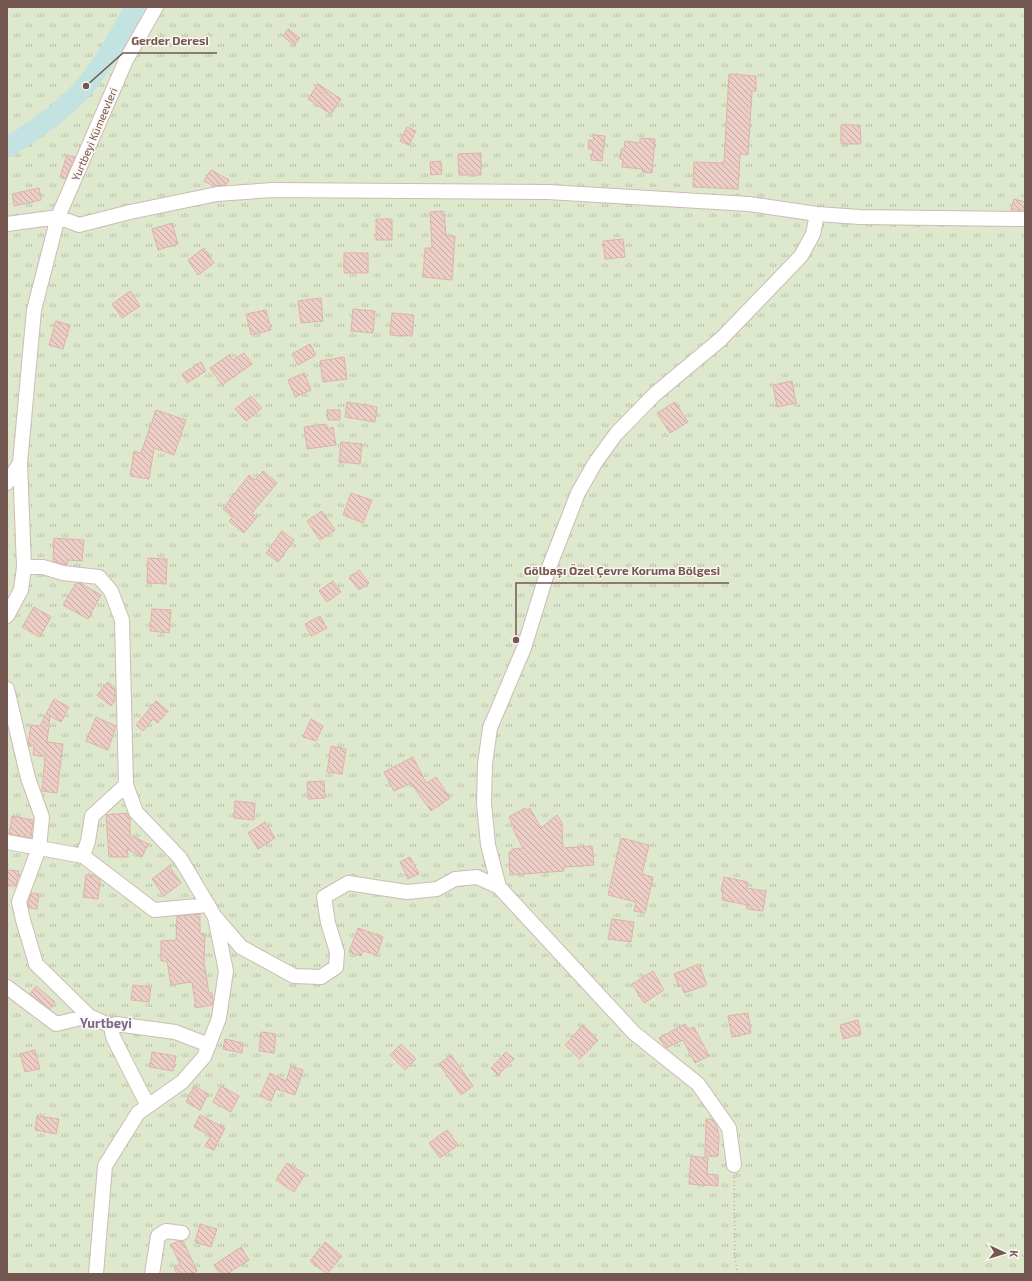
<svg xmlns="http://www.w3.org/2000/svg" width="1032" height="1281" viewBox="0 0 1032 1281" font-family="'Exo 2',sans-serif">
  <style>
    .grass { fill: url(#grass-tufts) }
    .lines { fill: none; stroke-linecap: round; stroke-linejoin: round }
    .river { stroke: #c2e3e1; stroke-width: 20 }
    .building { fill: url(#building-back-hatch); stroke: #deb3a9 }
    .minor-casing { stroke: #cebbb5; stroke-width: 16 }
    .path { stroke: #d3b1aa; stroke-width: 2; stroke-dasharray: 1 3; stroke-linecap: butt }
    .minor { stroke: #fff; stroke-width: 14 }
    .labels { text-anchor: middle; dominant-baseline: central; stroke-width: 3; stroke-linejoin: round; paint-order: stroke }
    .street-label { font-size: 11px; fill: #745751; stroke: #fdf7f3 }
    .quarter-label { font-size: 13px; font-weight: bold; fill: #7b698f; stroke: #fdf7f3 }
    .leader { fill: none; stroke: #745751; stroke-width: 1.5 }
    .callout-dot { fill: #745751; stroke: #fdf7f3; stroke-width: 1.5 }
    .callout-label { font-size: 12px; text-anchor: middle; font-weight: bold; fill: #745751; stroke: #fdf7f3; stroke-width: 3; stroke-linejoin: round; paint-order: stroke }
  </style>
  <defs>
    <pattern id="grass-tufts" width="24" height="20" patternUnits="userSpaceOnUse"><rect width="24" height="20" fill="#dde8cc"/><path d="M3 7l-1-3M5 7V3M7 7l1-3M15 17l-1-3M17 17v-4M19 17l1-3" fill="none" stroke="#b8bfa8"/></pattern>
    <pattern id="building-back-hatch" width="6" height="6" patternUnits="userSpaceOnUse"><rect width="6" height="6" fill="#edcec7"/><path d="M-1 5l2 2M0 0l6 6M5-1l2 2" fill="none" stroke="#c5aaa4"/></pattern>
  </defs>
  <rect width="100%" height="100%" fill="#fbf2ec"/>
  <path class="grass" d="M7 7H1025V1274H7Z"/>
  <g class="lines">
    <path class="river" d="M7 148C26 136 45 123 62 109 95 82 115 43 135 7"/>
  </g>
  <path class="building" d="M288 29 300 38 294 45 283 36Z
    M729 74 756 76V91H752L748 155 740 154 738 189 693 187 694 162 724 163Z
    M318 84 341 99 331 114 308 99Z
    M841 125H860L861 144H841Z
    M407 127 416 131 409 145 400 141Z
    M594 135 605 136 602 161 591 160 593 149H588L589 140 593 141Z
    M640 138 655 139 652 173 642 172 643 169 622 167 623 160 620 159 621 149H624L625 141 640 143Z
    M481 153V175H459L458 154Z
    M67 155 75 157 65 179 60 177Z
    M441 161 442 174 431 175 430 162Z
    M211 170 229 180 226 185 213 186 204 181Z
    M39 188 41 200 14 206 12 194Z
    M1014 199 1025 202V210H1011Z
    M444 211 446 236H455L452 280 423 277 425 248H432L430 212Z
    M376 219H392V240H376Z
    M172 223 178 244 158 250 152 229Z
    M623 239 625 257 605 259 603 241Z
    M204 248 214 263 198 275 188 260Z
    M344 253H368V273H344Z
    M130 291 140 306 122 318 112 304Z
    M321 298 323 321 301 323 298 301Z
    M353 309 375 311 373 333 351 331Z
    M266 310 271 330 251 335 246 314Z
    M392 313 414 315 412 336 390 335Z
    M56 321 70 325 63 349 49 345Z
    M310 344 316 355 298 365 292 354Z
    M244 353 252 364 222 385 210 368 229 355 233 360Z
    M344 357 347 379 323 382 320 361Z
    M201 362 206 371 187 383 182 374Z
    M304 373 311 390 295 397 288 380Z
    M792 381 796 403 777 407 773 385Z
    M251 396 262 408 246 421 235 409Z
    M347 402 377 407 375 422 345 417Z
    M675 402 688 422 670 433 657 413Z
    M156 410 186 420 174 455 154 448 149 479 130 476 134 451 141 453Z
    M327 410H340V420H328Z
    M326 424 328 429 333 427 336 445 307 449 304 427Z
    M341 442 362 444 360 464 339 462Z
    M263 471 277 483 252 513 257 517 244 533 229 521 233 517 223 509 249 475 255 480Z
    M351 493 372 500 363 523 343 515Z
    M322 511 335 530 320 540 307 521Z
    M282 531 294 540 278 562 266 553Z
    M54 538 84 540 82 561 68 560 67 565 53 561Z
    M148 558 167 559 166 584 147 583Z
    M359 570 369 583 359 590 349 578Z
    M333 581 341 592 327 602 319 591Z
    M76 583H80L101 595 88 619 63 605Z
    M34 607 51 617 40 637 22 627Z
    M152 609 171 610 169 633 150 631Z
    M320 616 327 628 311 636 305 624Z
    M108 682 115 688V701L111 706 97 695Z
    M54 699 69 707 61 722 50 716 47 742 63 744 57 793 42 791 45 756 33 755 34 746 29 745 28 743 31 725 40 726Z
    M156 701 168 711 158 723 153 719 143 731 136 725Z
    M96 717 116 726 108 750 86 741Z
    M311 719 323 726 316 741 303 737Z
    M331 746 346 749 342 774 327 772Z
    M413 757 426 783 436 777 450 798 431 811 411 783 394 791 384 772Z
    M324 781 325 798 308 799 307 782Z
    M235 801 255 803 254 820 234 818Z
    M525 808 526 810 530 808 541 828 557 815 562 823 563 848 592 846 594 865 564 867V871L510 875 509 852H512V849L523 848 513 829 514 828 509 817Z
    M127 813 130 818V835L148 844 142 857 127 849 128 857H109L106 815Z
    M12 816 33 820 31 838 9 834Z
    M265 822 275 838 258 849 248 833Z
    M621 838 649 845 642 874 653 877 645 913 634 911 636 902 608 895Z
    M410 857 419 874 408 879 400 862Z
    M169 866 181 883 164 896 152 879Z
    M7 870 19 871 16 886H7Z
    M86 875 95 876 100 880 98 899 83 897Z
    M724 877 748 882 746 888 766 891 763 911 747 909 748 905 722 900 723 892 721 891Z
    M31 893 39 894 37 909 29 908 28 903Z
    M200 914V933L205 934 204 962 209 993H212L213 1001 212 1005 196 1008 192 982 171 985 167 961H161V941L176 940 177 916Z
    M612 919 634 922 631 942 608 939Z
    M358 928 383 937 377 955 363 951 361 956 349 952Z
    M699 964 707 985 684 993 681 985 679 987 674 974Z
    M653 971 664 990 644 1003 632 984Z
    M133 985 151 987 149 1002 131 1000Z
    M36 986 55 1002 50 1009 30 994Z
    M748 1013 751 1033 732 1037 728 1016Z
    M858 1020 861 1034 843 1039 840 1025Z
    M685 1024 689 1029 694 1027 709 1056 695 1063 683 1040 666 1048 659 1038Z
    M583 1025 598 1040 580 1059 565 1045Z
    M261 1032 276 1034 274 1053 259 1051Z
    M225 1039 243 1043 242 1053 223 1049Z
    M401 1044 416 1059 405 1070 390 1055Z
    M35 1050 40 1069 25 1072 20 1054Z
    M152 1052 176 1056 173 1071 150 1067Z
    M506 1052 514 1059 498 1075 491 1068Z
    M451 1055 473 1086 461 1095 439 1064Z
    M291 1066 303 1070 295 1095 276 1089 271 1101 260 1096 270 1073 286 1081Z
    M194 1086 208 1094 200 1110 186 1102Z
    M221 1086 239 1096 231 1112 213 1102Z
    M200 1115 225 1128 214 1150 205 1146 211 1136 194 1127Z
    M37 1116 59 1119 56 1134 35 1130Z
    M706 1119H712L716 1124 719 1136 718 1156H705Z
    M447 1130 458 1145 440 1158 429 1143Z
    M691 1156 708 1158 707 1174 718 1175V1186L689 1184Z
    M287 1163 305 1174 294 1192 276 1180Z
    M200 1224 217 1229 211 1247 195 1242Z
    M178 1241H183L197 1271 192 1274H177L174 1268 180 1264 171 1245Z
    M325 1242 342 1256 327 1274 310 1261Z
    M241 1247 249 1260 227 1274H220L214 1265Z"/>
  <g class="lines">
    <g class="minor-casing">
      <path id="minor" d="M58 217 79 225 130 212 217 194 272 190 548 192 749 204 817 214 860 217 1025 219
        M7 224 58 217
        M7 483 20 463
        M24 567H43L63 573 99 577 111 591 122 620 126 785 136 812 180 858 215 917 226 971 219 1018 204 1057 182 1082 138 1113 105 1166 96 1274
        M7 616 21 590 24 567 20 463 34 310 58 217 126 60 156 7
        M7 689 28 778 42 817 39 848 19 902 23 920 36 964 89 1016 111 1026 116 1024 175 1032 209 1045
        M7 842 83 856 154 910 208 905
        M83 856 88 841 92 816 126 785
        M499 887 488 845 484 803 485 764 490 728 524 648 548 570 578 493 595 463 616 434 655 394 721 339 801 256 813 234 817 214
        M217 919 241 947 294 976 321 977 336 967 337 952 328 923 324 897 348 883 407 892 437 889 455 879 477 877 499 887 634 1033 698 1084 729 1128 734 1165
        M7 987 56 1024 89 1016
        M111 1026 113 1037 148 1106
        M152 1274 158 1236 166 1231 182 1233"/>
    </g>
    <path class="path" d="M734 1177 735 1258 738 1274"/>
    <use href="#minor" class="minor"/>
  </g>
  <g class="labels">
    <g class="street-label">
      <text transform="translate(94 134) rotate(-67)">Yurtbeyi Kümeevleri</text>
    </g>
    <g class="quarter-label">
      <text x="106" y="1023">Yurtbeyi</text>
    </g>
  </g>
  <path class="leader" d="M86 86L123 53H217M516 640L516 583H729"/>
  <g class="callout-dot">
    <circle cx="86" cy="86" r="4"/>
    <circle cx="516" cy="640" r="4"/>
  </g>
  <g class="callout-label">
    <text x="170" y="45">Gerder Deresi</text>
    <text x="622" y="575">Gölbaşı Özel Çevre Koruma Bölgesi</text>
  </g>
  <rect width="1032" height="1281" fill="none" stroke="#745751" stroke-width="16"/>
  <g transform="translate(1004 1253) rotate(94)" stroke="#fdf7f3" stroke-width="3" paint-order="stroke">
  <path d="M0-3L7 15L0 10L-7 15Z" fill="#745751"/>
  <text y="-6" font-size="11" font-weight="bold" text-anchor="middle" fill="#745751">K</text>
  </g>
</svg>
